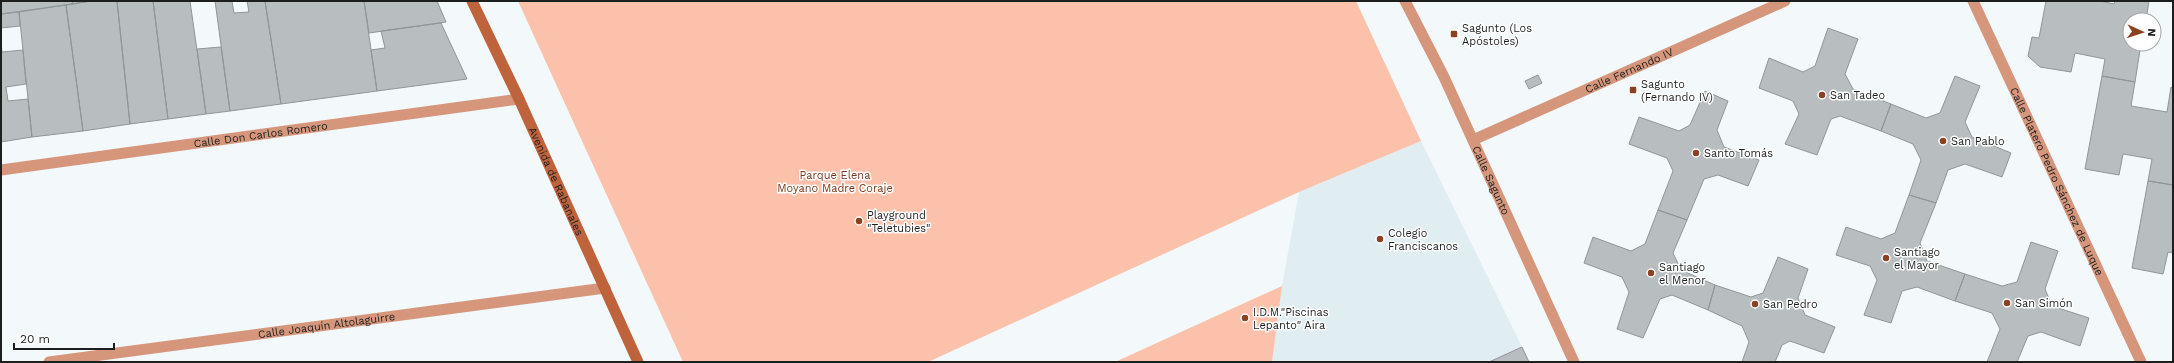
<svg xmlns="http://www.w3.org/2000/svg" width="2174" height="363" viewBox="0 0 2174 363" font-family="'Work Sans',sans-serif">
  <style>
    .built { fill: #e0eef2 }
    .green { fill: #fbc1aa }
    .building { fill: #b8bdbf; stroke: #909597 }
    .lines { fill: none; stroke-linecap: round; stroke-linejoin: round }
    .minor { stroke: #d5967c; stroke-width: 11 }
    .tertiary { stroke: #d5967c; stroke-width: 11 }
    .secondary { stroke: #bf633c; stroke-width: 11 }
    .poi-dot { fill: #8a4222; stroke: #fff; stroke-width: 1.5 }
    .labels { text-anchor: middle; dominant-baseline: central; stroke-width: 3; stroke-linejoin: round; paint-order: stroke }
    .poi-label { font-size: 11px; fill: #1d1f1f; stroke: #fff; text-anchor: start }
    .street-label { font-size: 11px; fill: #1d1f1f; stroke: #fff }
    .park-label { font-size: 11px; fill: #77391d; stroke: #fff }
  </style>
  <rect width="100%" height="100%" fill="#f3f8fa"/>
  <path class="built" d="M1421 141 1522 347 1489 362H1272L1282 286 1299 192Z"/>
  <path class="green" d="M518 1H1356L1421 141 1299 192 928 362H683Z
    M1282 286 1272 362H1115Z"/>
  <path class="building" d="M1 1H73L72 4 1 14Z
    M73 1H91L72 4Z
    M91 1H117L130 124 83 131 66 5Z
    M117 1H153L168 119 130 124Z
    M153 1H190L206 114 168 119Z
    M215 1H232L234 13 249 12 247 1H265L281 104 230 111Z
    M265 1H364L377 91 281 104Z
    M364 1H437L446 22 369 33Z
    M2046 1H2100L2114 4 2115 1H2149L2146 20H2130V44H2141L2135 82 2102 76 2105 59 2075 53 2071 72 2040 67 2028 56 2032 37 2039 38Z
    M66 5 83 131 32 137 19 12Z
    M19 12 20 26 1 28V14Z
    M441 23 467 79 377 91 371 50 385 48 381 31Z
    M1828 28 1858 39 1845 74 1853 89 1891 104 1881 131 1840 116 1831 119 1817 155 1785 144 1799 114 1793 101 1759 88 1769 58 1803 72 1815 66Z
    M1 43 2 52 23 50 26 84 6 87 8 101 28 99 32 137 1 142Z
    M221 47 230 111 206 114 197 49Z
    M1538 75 1542 83 1529 89 1525 81Z
    M1955 76 1980 86 1965 122 1972 137 2011 153 2002 177 1965 164 1948 170 1936 203 1909 195 1921 160 1913 144 1881 131 1891 104 1926 118 1940 113Z
    M2102 76 2135 82 2131 106 2167 112 2171 87 2173 88V185L2148 181 2152 159 2123 154 2119 175 2085 169Z
    M1705 91 1728 101 1717 130 1724 147 1759 160 1748 186 1718 175 1704 179 1687 220 1658 210 1673 171 1667 158 1629 144 1639 117 1679 131 1690 125Z
    M2148 181 2173 185V253L2168 252 2163 274 2132 268Z
    M1909 195 1936 203 1920 243 1927 261 1965 274 1955 301 1917 287 1902 291 1891 323 1864 315 1877 280 1870 266 1836 255 1846 227 1881 239 1895 233Z
    M1658 210 1687 220 1673 253 1681 270 1715 285 1708 310 1672 295 1660 299 1643 338 1617 329 1629 292 1622 277 1584 263 1593 237 1631 251 1645 244Z
    M2031 242 2058 251 2045 289 2052 306 2089 318 2080 346 2041 332 2028 336 2017 362H1987L2000 329 1992 313 1955 301 1965 274 2002 286 2017 282Z
    M1778 257 1808 269 1798 298 1805 315 1835 327 1824 353 1790 341 1782 345 1775 362H1742L1749 342 1742 326 1708 310 1715 285 1751 297 1763 293Z
    M1522 347 1529 362H1489Z"/>
  <g class="lines">
    <g class="minor">
      <path id="s1" d="M1973 1 2141 362"/>
      <path id="s2" d="M1 170 519 99"/>
      <path id="s3" d="M49 362 605 288"/>
    </g>
    <g class="tertiary">
      <path id="s4" d="M1405 1 1444 77 1574 362"/>
      <path id="s5" d="M1473 140 1785 1"/>
    </g>
    <path class="secondary" id="s6" d="M472 1 519 99 638 362"/>
  </g>
  <g class="poi-dot">
    <rect x="1450" y="30" width="8" height="8" rx="2"/>
    <rect x="1629" y="86" width="8" height="8" rx="2"/>
    <circle cx="1822" cy="95" r="4"/>
    <circle cx="1943" cy="141" r="4"/>
    <circle cx="1696" cy="153" r="4"/>
    <circle cx="859" cy="221" r="4"/>
    <circle cx="1380" cy="239" r="4"/>
    <circle cx="1886" cy="258" r="4"/>
    <circle cx="1651" cy="273" r="4"/>
    <circle cx="2007" cy="303" r="4"/>
    <circle cx="1755" cy="304" r="4"/>
    <circle cx="1245" cy="318" r="4"/>
  </g>
  <g class="labels">
    <g class="poi-label">
      <text x="1462" y="28">Sagunto (Los<tspan x="1462" dy="13">Apóstoles)</tspan></text>
      <text x="1641" y="84">Sagunto<tspan x="1641" dy="13">(Fernando IV)</tspan></text>
      <text x="1830" y="95">San Tadeo</text>
      <text x="1951" y="141">San Pablo</text>
      <text x="1704" y="153">Santo Tomás</text>
      <text x="867" y="215">Playground<tspan x="867" dy="13">"Teletubies"</tspan></text>
      <text x="1388" y="233">Colegio<tspan x="1388" dy="13">Franciscanos</tspan></text>
      <text x="1894" y="252">Santiago<tspan x="1894" dy="13">el Mayor</tspan></text>
      <text x="1659" y="267">Santiago<tspan x="1659" dy="13">el Menor</tspan></text>
      <text x="2015" y="303">San Simón</text>
      <text x="1763" y="304">San Pedro</text>
      <text x="1253" y="312">I.D.M."Piscinas<tspan x="1253" dy="13">Lepanto" Aira</tspan></text>
    </g>
    <g class="street-label">
      <text stroke="none"><textPath href="#s5" startOffset="171">Calle Fernando IV</textPath></text>
      <text stroke="none"><textPath href="#s2" startOffset="262">Calle Don Carlos Romero</textPath></text>
      <text stroke="none"><textPath href="#s6" startOffset="199">Avenida de Rabanales</textPath></text>
      <text stroke="none"><textPath href="#s4" startOffset="199">Calle Sagunto</textPath></text>
      <text stroke="none"><textPath href="#s1" startOffset="199">Calle Platero Pedro Sánchez de Luque</textPath></text>
      <text stroke="none"><textPath href="#s3" startOffset="280">Calle Joaquín Altolaguirre</textPath></text>
    </g>
    <g class="park-label">
      <text x="835" y="175">Parque Elena<tspan x="835" dy="13">Moyano Madre Coraje</tspan></text>
    </g>
  </g>
  <rect width="2174" height="363" fill="none" stroke="#1d1f1f" stroke-width="4"/>
  <g transform="translate(2142 32) rotate(93)"><circle r="19" fill="#ffffff" stroke="#a5a5a5"/>
  <path d="M0-3L7 15L0 10L-7 15Z" fill="#8a4222"/>
  <text y="-6" font-size="11" font-weight="bold" text-anchor="middle" fill="#1d1f1f">N</text>
  </g>
  <path d="M14 343v6h100v-6" fill="none" stroke="#1d1f1f" stroke-width="2"/>
  <text x="20" y="343" font-size="12" fill="#1d1f1f" stroke="#ffffff" stroke-width="3" paint-order="stroke">20 m</text>
</svg>
